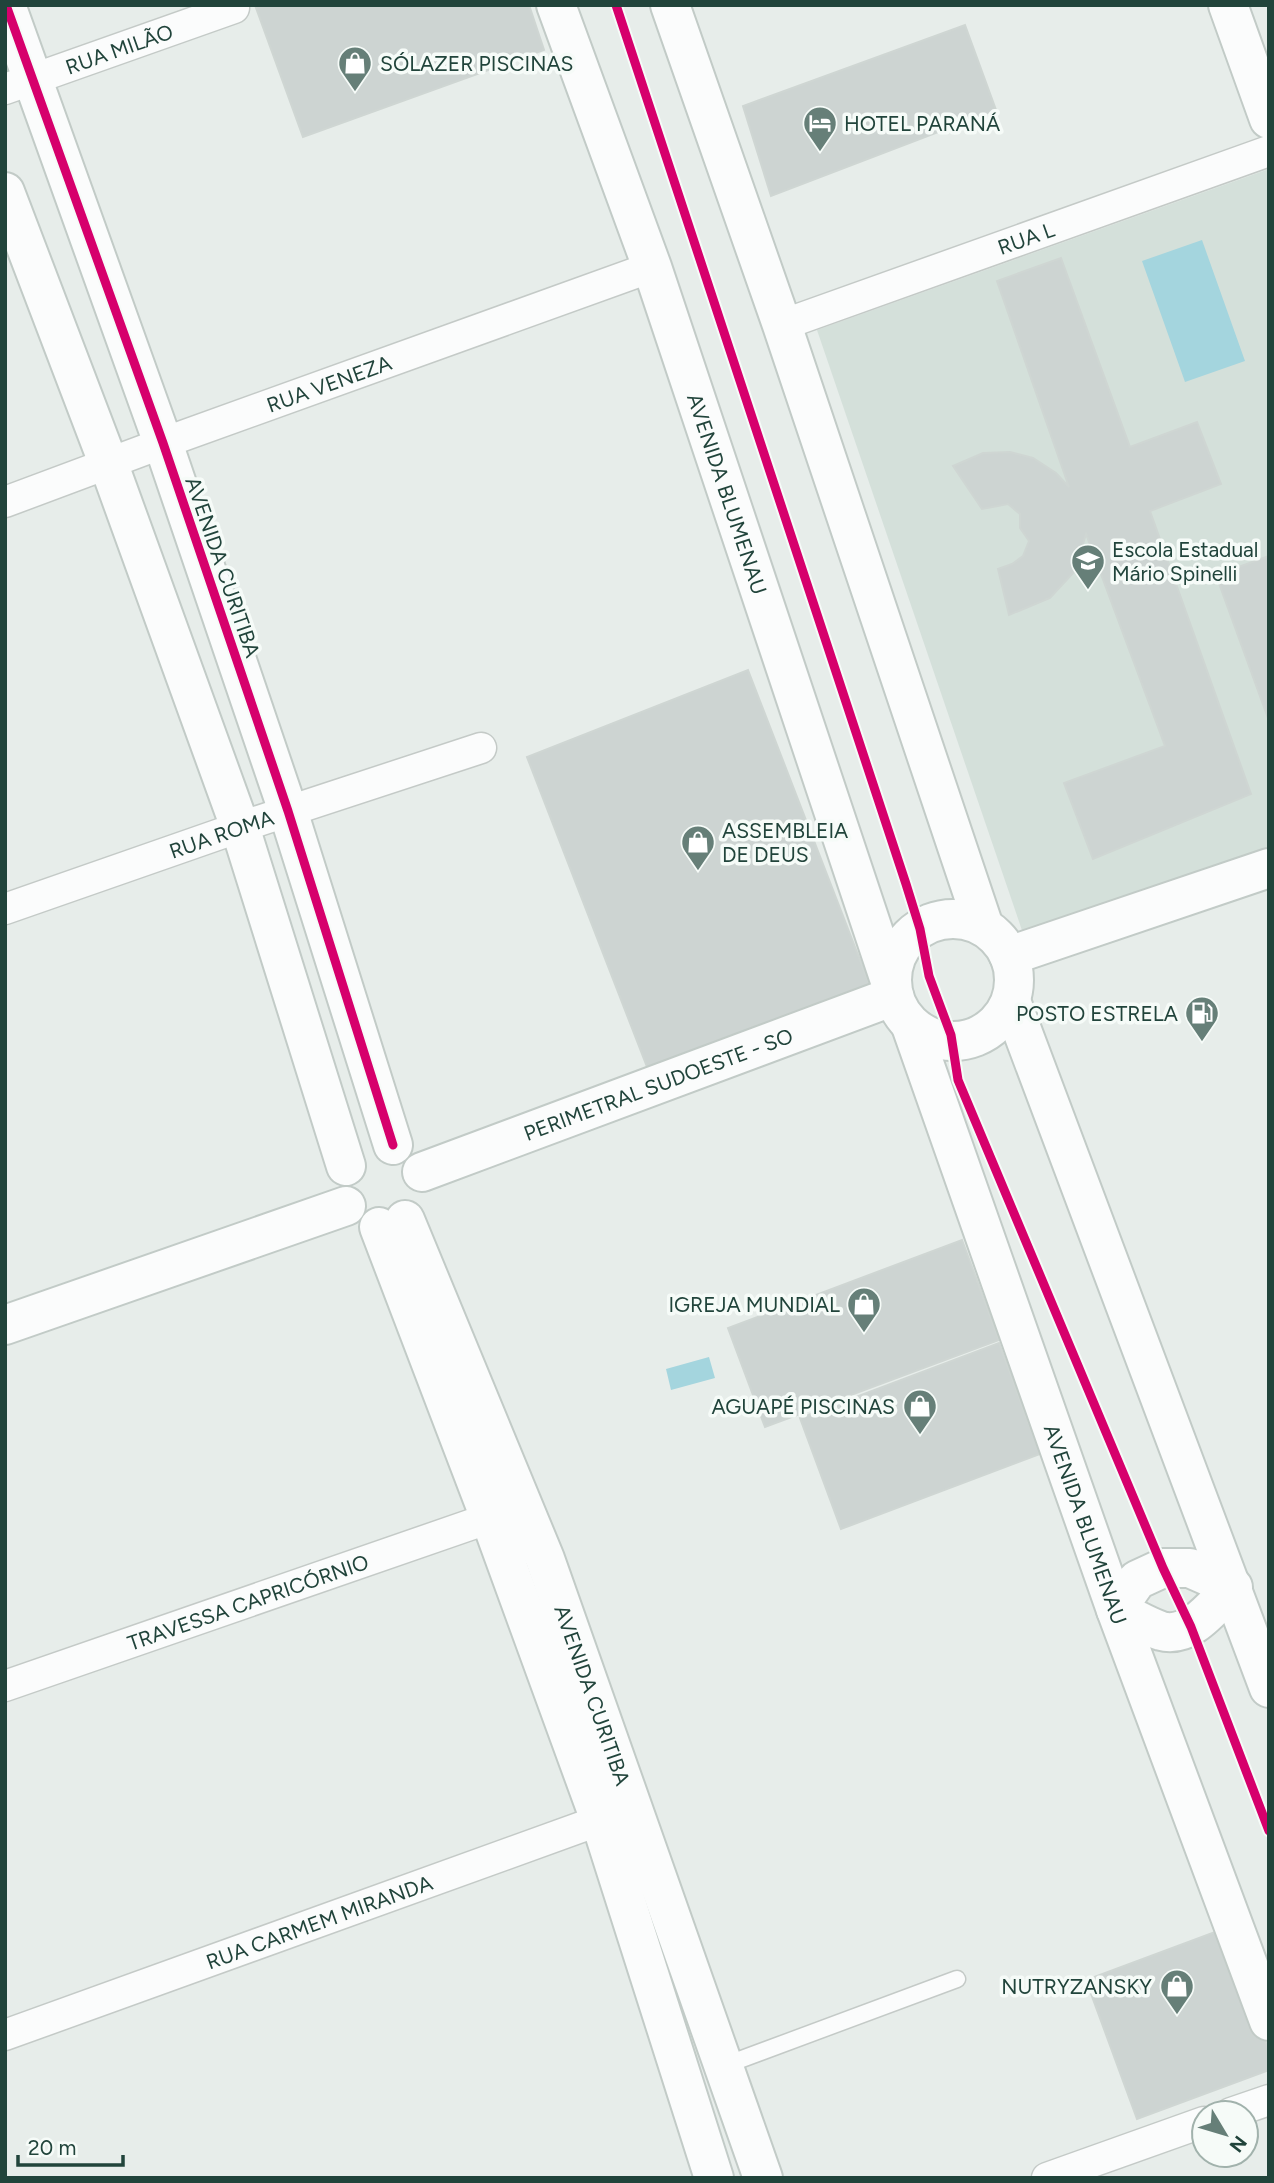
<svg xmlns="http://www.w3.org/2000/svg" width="1274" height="2183" viewBox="0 0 1274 2183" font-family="Figtree,sans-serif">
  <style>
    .built { fill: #d4e0da }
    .water { fill: #a4d5de }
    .building { fill: #cdd4d2; stroke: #cfd6d3; stroke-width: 2 }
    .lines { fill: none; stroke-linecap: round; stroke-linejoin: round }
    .lane-casing { stroke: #c4cac7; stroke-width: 19 }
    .street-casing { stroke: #c4cac7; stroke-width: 33 }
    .secondary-casing { stroke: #c2cbc7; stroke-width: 42 }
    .lane { stroke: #fbfcfc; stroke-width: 16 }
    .street { stroke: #fbfcfc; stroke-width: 30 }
    .secondary { stroke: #fbfcfc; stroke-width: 38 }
    .cycleway-casing { stroke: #f6fbf8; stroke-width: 13 }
    .cycleway { stroke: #d6006c; stroke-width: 9 }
    .labels { text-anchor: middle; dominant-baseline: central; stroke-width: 7; stroke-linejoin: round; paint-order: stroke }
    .street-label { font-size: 21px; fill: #21443b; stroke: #f6fbf8 }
    .poi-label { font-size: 21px; fill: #21443b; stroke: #f6fbf8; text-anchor: start }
  </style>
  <rect width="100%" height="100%" fill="#e7edea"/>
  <path class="built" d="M1269 169V853L1026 942 817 330Z"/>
  <path class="water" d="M1202 240 1245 361 1185 382 1142 261Z
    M709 1357 715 1378 671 1390 666 1369Z"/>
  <path class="building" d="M255 5H529L544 50 303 137Z
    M965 25 996 110 771 196 743 106Z
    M1061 258 1130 447 1197 422 1221 484 1150 511 1251 794 1093 859 1064 783 1165 746 1086 534 1075 571 1050 598 1009 615 998 569 1012 564 1023 556 1029 541 1020 528V514L1008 504 982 509 953 466 983 453 1010 452 1033 458 1056 473 1069 487 997 281Z
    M1269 556V721L1216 575Z
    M748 670 870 986 649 1072 527 757Z
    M962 1240 999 1340 765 1427 728 1328Z
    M999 1343 1040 1454 841 1529 800 1418Z
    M1223 1929 1269 2051V2070L1137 2119 1086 1980Z"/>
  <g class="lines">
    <g class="lane-casing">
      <path id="lane" d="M723 2066 957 1979"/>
    </g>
    <g class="street-casing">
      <g id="street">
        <path id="s1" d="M5 89 234 8"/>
        <path id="s2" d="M782 325 1269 151"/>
        <path id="s3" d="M5 502 163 443 652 267"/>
        <path id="s4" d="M5 909 240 827 481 748"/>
        <path id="s5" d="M5 1686 490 1518"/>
        <path id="s6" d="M5 2035 620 1813"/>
        <path d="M1231 2113 1269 2100"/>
        <path d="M1047 2178 1204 2122"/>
      </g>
    </g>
    <g class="secondary-casing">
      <g id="secondary">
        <path d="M6 5 163 443 288 811 393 1145"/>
        <path id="s7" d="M556 5 652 267 892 987"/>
        <path d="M670 5 782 325 984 927"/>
        <path d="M1228 5 1269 119"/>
        <path d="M5 192 109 465 240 827 346 1166"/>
        <circle cx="953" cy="980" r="61"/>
        <path d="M1009 956 1269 868"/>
        <path d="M1011 1001 1269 1688"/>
        <path id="s8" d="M911 1026 1116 1610 1269 2021"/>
        <path id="s9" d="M422 1172 894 996"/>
        <path id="s10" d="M405 1220 545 1559 763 2178"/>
        <path d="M379 1227 490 1518 600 1820 714 2178"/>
        <path d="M5 1325 346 1206"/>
        <path d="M1163 1568H1190L1233 1587C1214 1605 1191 1639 1161 1631 1146 1626 1130 1616 1116 1610L1137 1580Z"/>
      </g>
    </g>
    <use href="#lane" class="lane"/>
    <use href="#street" class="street"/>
    <use href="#secondary" class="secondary"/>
    <g class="cycleway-casing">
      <path id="cycleway" d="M6 5 163 443 288 811 393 1145
        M616 5 906 884 920 929 929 976 951 1035 958 1080 1163 1568 1191 1627 1269 1831"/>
    </g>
    <use href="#cycleway" class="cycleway"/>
  </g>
  <defs>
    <g id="shop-pin" transform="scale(1.75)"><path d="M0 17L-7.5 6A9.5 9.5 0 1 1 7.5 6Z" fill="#667f78" stroke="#f6fbf8"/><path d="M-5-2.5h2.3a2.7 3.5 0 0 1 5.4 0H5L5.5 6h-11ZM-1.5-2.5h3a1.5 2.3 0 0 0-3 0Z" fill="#fff"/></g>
    <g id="hotel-pin" transform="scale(1.75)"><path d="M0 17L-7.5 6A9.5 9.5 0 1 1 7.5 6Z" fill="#667f78" stroke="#f6fbf8"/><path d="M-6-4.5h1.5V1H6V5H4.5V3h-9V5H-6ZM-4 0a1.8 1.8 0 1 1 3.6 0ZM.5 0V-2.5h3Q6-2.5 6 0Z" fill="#fff"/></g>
    <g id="school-pin" transform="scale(1.75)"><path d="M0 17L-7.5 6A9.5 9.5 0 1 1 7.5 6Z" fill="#667f78" stroke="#f6fbf8"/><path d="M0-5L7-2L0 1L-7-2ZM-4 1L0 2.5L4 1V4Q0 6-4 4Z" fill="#fff"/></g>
    <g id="fuel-pin" transform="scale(1.75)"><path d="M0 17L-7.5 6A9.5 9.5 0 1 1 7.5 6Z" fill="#667f78" stroke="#f6fbf8"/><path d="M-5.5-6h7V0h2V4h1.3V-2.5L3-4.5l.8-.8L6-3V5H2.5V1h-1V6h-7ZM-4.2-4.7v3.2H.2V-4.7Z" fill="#fff"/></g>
  </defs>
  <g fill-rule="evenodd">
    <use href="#shop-pin" x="355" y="63"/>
    <use href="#hotel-pin" x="820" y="123"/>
    <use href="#school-pin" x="1088" y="561"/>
    <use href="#shop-pin" x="698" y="842"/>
    <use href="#fuel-pin" x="1202" y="1013"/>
    <use href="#shop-pin" x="864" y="1304"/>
    <use href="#shop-pin" x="920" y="1406"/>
    <use href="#shop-pin" x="1177" y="1986"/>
  </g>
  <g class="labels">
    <g class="street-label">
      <text stroke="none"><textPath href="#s1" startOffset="121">RUA MILÃO</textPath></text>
      <text stroke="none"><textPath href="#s2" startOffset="259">RUA L</textPath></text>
      <text stroke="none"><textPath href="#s3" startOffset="345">RUA VENEZA</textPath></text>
      <text stroke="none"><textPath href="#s7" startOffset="518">AVENIDA BLUMENAU</textPath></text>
      <text transform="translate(223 567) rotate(71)">AVENIDA CURITIBA</text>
      <text stroke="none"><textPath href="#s4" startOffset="229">RUA ROMA</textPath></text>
      <text stroke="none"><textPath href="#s9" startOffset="252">PERIMETRAL SUDOESTE - SO</textPath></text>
      <text stroke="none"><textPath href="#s8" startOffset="528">AVENIDA BLUMENAU</textPath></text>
      <text stroke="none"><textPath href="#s5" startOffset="257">TRAVESSA CAPRICÓRNIO</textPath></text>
      <text stroke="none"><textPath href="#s10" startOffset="511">AVENIDA CURITIBA</textPath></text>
      <text stroke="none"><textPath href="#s6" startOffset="334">RUA CARMEM MIRANDA</textPath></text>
    </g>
    <g class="poi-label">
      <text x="380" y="63">SÓLAZER PISCINAS</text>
      <text x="844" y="123">HOTEL PARANÁ</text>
      <text x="1112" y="549">Escola Estadual<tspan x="1112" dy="24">Mário Spinelli</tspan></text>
      <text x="722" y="830">ASSEMBLEIA<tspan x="722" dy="24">DE DEUS</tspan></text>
      <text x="1178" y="1013" text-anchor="end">POSTO ESTRELA</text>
      <text x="840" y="1304" text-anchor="end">IGREJA MUNDIAL</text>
      <text x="895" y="1406" text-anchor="end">AGUAPÉ PISCINAS</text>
      <text x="1152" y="1986" text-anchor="end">NUTRYZANSKY</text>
    </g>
  </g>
  <rect width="1274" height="2183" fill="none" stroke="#21443b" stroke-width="14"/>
  <g transform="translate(1225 2134) rotate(128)"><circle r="33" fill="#f6fbf8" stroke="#a1b2ac" stroke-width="2"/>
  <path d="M0-5L12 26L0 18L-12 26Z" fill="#667f78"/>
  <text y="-10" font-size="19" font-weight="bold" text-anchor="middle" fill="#21443b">N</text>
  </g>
  <path d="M18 2155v10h105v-10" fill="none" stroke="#21443b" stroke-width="3.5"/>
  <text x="28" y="2155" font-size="21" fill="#21443b" stroke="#f6fbf8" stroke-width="5" paint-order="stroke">20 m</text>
</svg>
